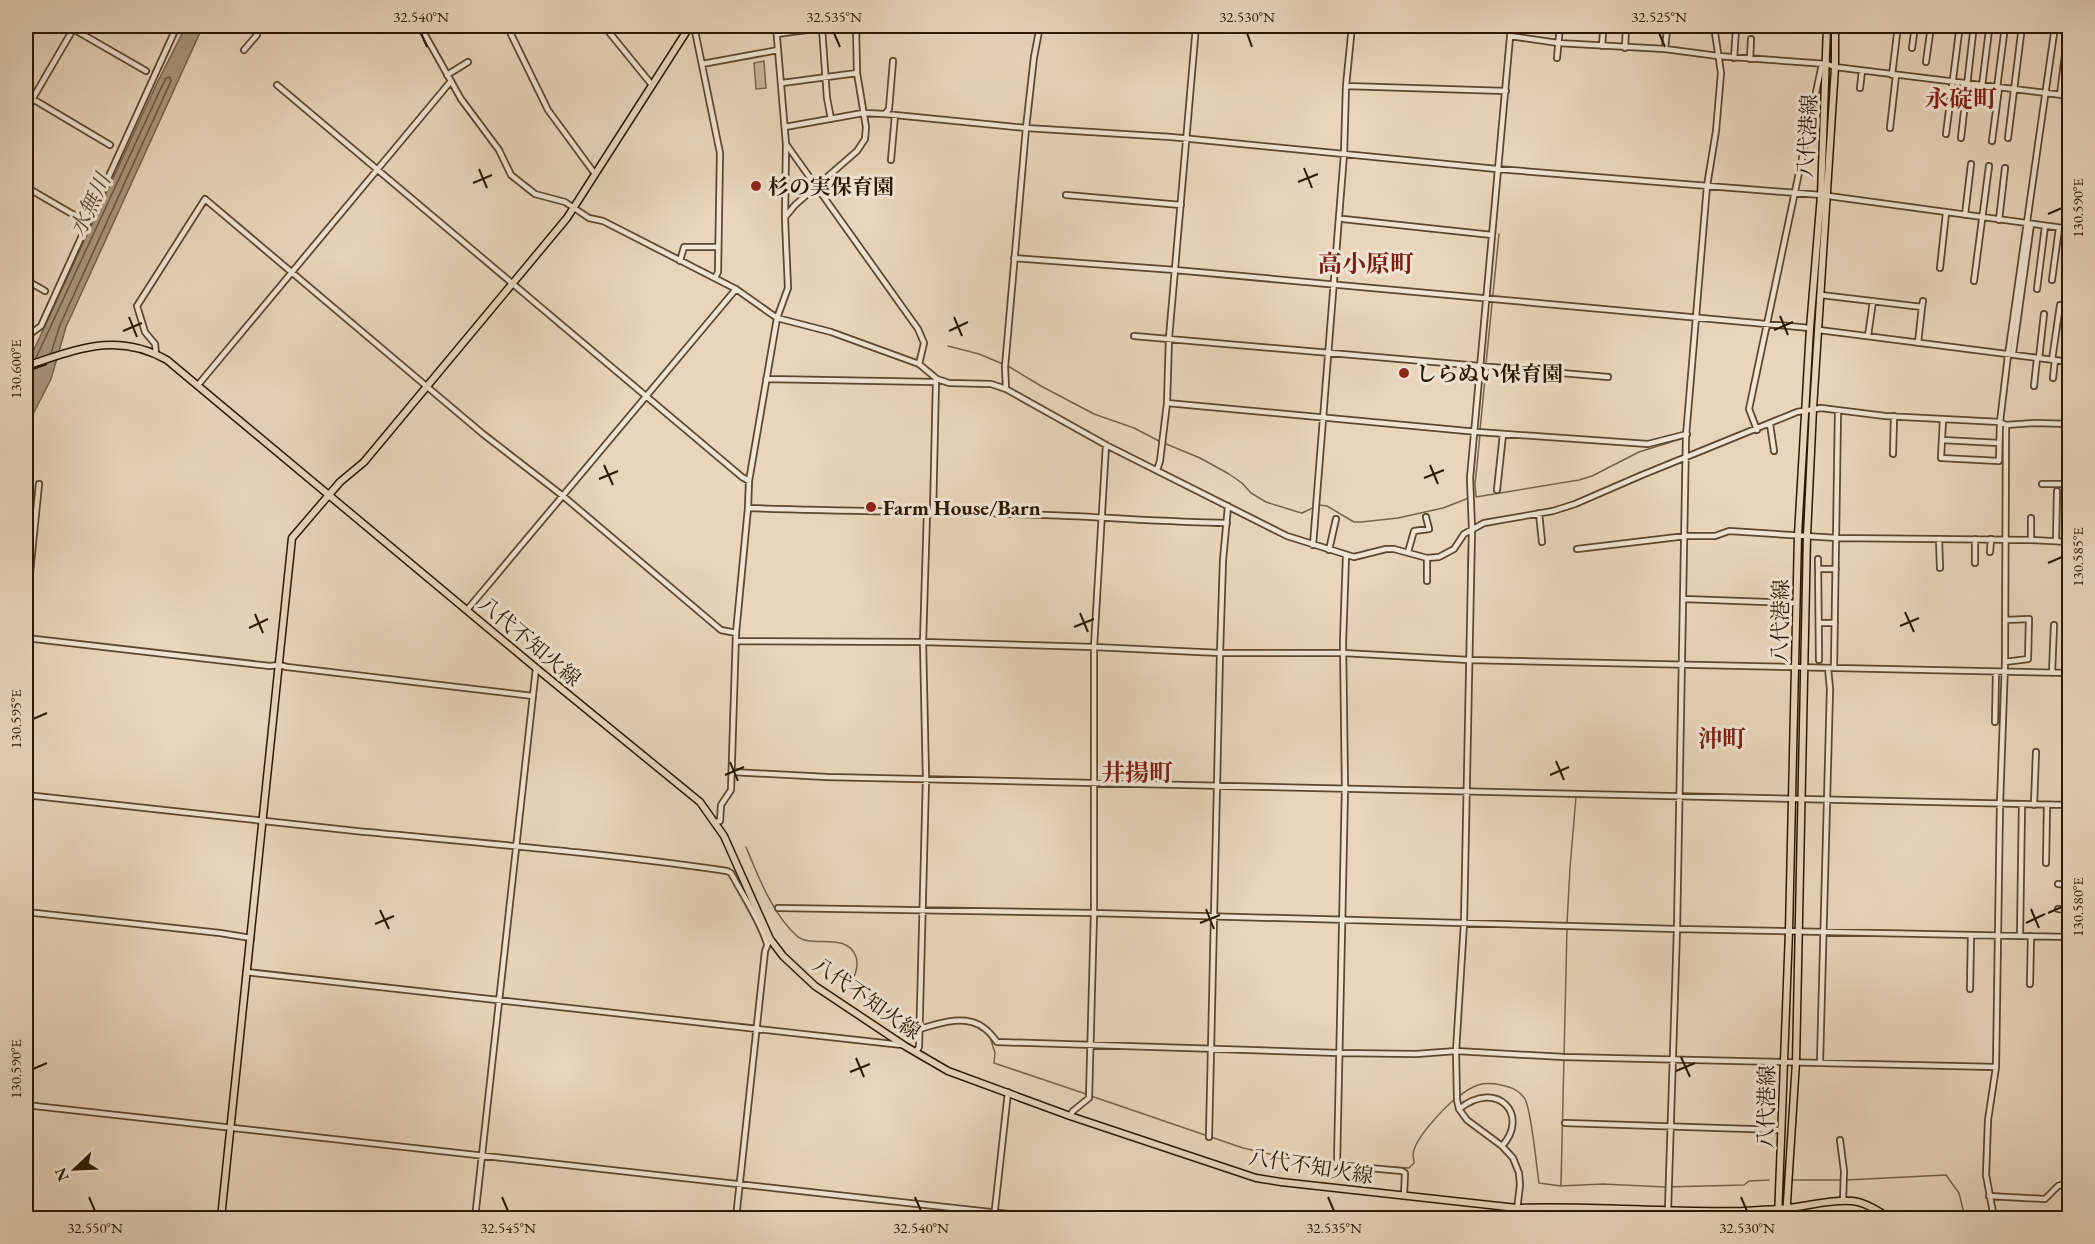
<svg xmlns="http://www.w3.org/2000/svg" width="2095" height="1244" viewBox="0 0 2095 1244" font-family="'EB Garamond','Noto Serif JP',serif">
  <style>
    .green { fill: #c8b59b; stroke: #7a664e; stroke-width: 1.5 }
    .water { fill: #a8957b; stroke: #76634a; stroke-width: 1.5 }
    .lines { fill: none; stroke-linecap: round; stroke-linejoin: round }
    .shore { stroke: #6a563e; stroke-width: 1.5 }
    .stream { stroke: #76634a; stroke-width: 1.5 }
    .minor-casing { stroke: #5b472f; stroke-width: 8 }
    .major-casing { stroke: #2c1800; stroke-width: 9 }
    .minor { stroke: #f0e4d3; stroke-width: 4.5 }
    .major { stroke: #e8d5bb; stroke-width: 6 }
    .ticks { fill: none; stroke: #2c1800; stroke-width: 2 }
    .poi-dot { fill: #8f2418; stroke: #f0e4d3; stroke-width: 2 }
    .labels { text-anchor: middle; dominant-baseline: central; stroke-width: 6; stroke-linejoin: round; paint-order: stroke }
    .street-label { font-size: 21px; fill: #2c1800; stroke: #f0e4d3 }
    .poi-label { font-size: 21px; font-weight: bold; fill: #2c1800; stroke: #f0e4d3; text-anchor: start }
    .water-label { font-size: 22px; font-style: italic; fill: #5e4a31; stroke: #f0e4d3 }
    .quarter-label { font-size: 24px; font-weight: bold; fill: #7a1f14; stroke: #f0e4d3 }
    .neatline { fill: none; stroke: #2c1800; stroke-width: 2 }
    .ticks-label { font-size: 15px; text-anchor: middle; fill: #2c1800 }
  </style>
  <rect width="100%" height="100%" fill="#e8d5bb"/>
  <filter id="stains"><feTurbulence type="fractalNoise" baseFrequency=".00333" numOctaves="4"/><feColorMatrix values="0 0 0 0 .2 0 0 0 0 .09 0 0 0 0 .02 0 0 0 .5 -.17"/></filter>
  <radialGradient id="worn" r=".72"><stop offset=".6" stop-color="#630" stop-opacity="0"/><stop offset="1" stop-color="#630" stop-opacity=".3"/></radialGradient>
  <path class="green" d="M764 61 766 88 756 89 754 63Z"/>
  <path class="water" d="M186 26H203L66 327 51 379 26 428V367L157 83Z"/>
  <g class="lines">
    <path class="shore" d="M36 358 162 86 166 78 170 77 171 81 60 325 51 353"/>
    <path class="stream" d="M1337 271 1344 177
      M948 346 979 354 1003 364
      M1486 364 1499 234
      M1008 366 1041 386 1094 414 1134 428 1159 441 1200 458 1229 474 1242 483 1251 493 1266 502 1298 512 1302 513 1319 505 1327 506 1354 522H1361L1398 518 1443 508 1469 498
      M1480 430 1486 369
      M1480 435 1475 484 1476 497 1579 480 1592 476 1639 452 1684 438
      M1319 504 1321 473
      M1469 528V515
      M1468 568 1469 533
      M746 847C758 876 773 915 797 936 810 949 847 931 856 957 859 966 855 976 851 984L854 989 917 1028
      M1567 924 1570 868 1576 797
      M990 1037 995 1053 994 1063 1086 1094
      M1091 1096 1243 1148 1274 1155H1289L1337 1163
      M1458 1097C1473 1085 1482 1081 1501 1085 1511 1087 1519 1090 1525 1099 1532 1113 1536 1164 1539 1183L1561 1186 1603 1184 1665 1187 1744 1185 1749 1181 1769 1180
      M1368 1166 1409 1168 1414 1163C1414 1160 1413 1157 1413 1154 1415 1138 1443 1109 1455 1099
      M1792 1180H1841
      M1846 1180 1946 1175 1959 1193 1965 1218
      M1561 1185 1567 929"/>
    <g class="minor-casing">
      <path id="minor" d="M68 26 146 71
        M420 26 461 99 499 150 511 175 535 194 565 202 589 218 603 221 736 289 777 318 831 332 919 364 937 379 949 383 991 384 1006 389 1106 445 1287 536 1354 557 1386 549H1394L1427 558 1439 557 1454 549 1464 534 1484 523 1553 511 1575 504 1642 475 1797 412 1821 408 1885 416 2000 422 2006 425 2035 423 2070 424
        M507 26 548 110 595 174
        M604 26 652 85
        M694 26 720 153 718 272 715 278
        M1511 26 1470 478 1472 529 1464 923 1456 1051 1457 1100 1459 1109 1467 1120 1502 1146 1513 1158 1519 1173 1520 1185 1516 1218
        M822 28 827 98 831 119
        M833 30 856 28
        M777 34 836 26
        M1510 36 1558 43 1665 49 1718 56 1827 64 1835 67 2070 96
        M1602 46 1603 32
        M1625 48 1626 27
        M1912 48 1915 26
        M1665 49 1667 30
        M244 50 257 35 259 26
        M1557 58 1560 26
        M1734 58 1736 29
        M1750 59 1751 39
        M1926 62 1931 26
        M702 64 778 50
        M447 75 468 62
        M1892 75 1898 26
        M782 83 857 73
        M277 85 742 477 749 481
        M1346 86 1506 91
        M1982 86 1989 30
        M1860 88 1862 71
        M1997 88 2004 34
        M26 95 110 145
        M2060 95 2066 47
        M26 110 75 26
        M885 114 889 109 893 61
        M785 127 863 113 885 114 1026 128 1171 137 1497 169 1821 195 2070 229
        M1890 128 1896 75
        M1946 134 1959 32
        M1961 138 1973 33
        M2008 138 2022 26
        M1992 141 1999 88
        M786 144 918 329 924 343 919 364
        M891 160 895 115
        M26 187 79 218 91 215
        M1066 195 1181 205
        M1965 215 1971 164
        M786 216 795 205 857 151 865 139 866 127 857 73 856 26
        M1343 219 1492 235
        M1999 220 2005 168
        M1014 258 1175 270 1810 328
        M680 261 684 247H718
        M1940 268 1946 213
        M26 280 45 291
        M2052 280 2059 228
        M1974 281 1989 166
        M2037 289 2045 226
        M1821 295 1922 307 1923 301
        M1819 330 2070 362
        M1134 336 1608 377
        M1868 336 1873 301
        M26 337 41 326 177 26
        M1918 343 1922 307
        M2013 353 2031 224
        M156 354 155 344 145 332 137 306 205 199 483 434 563 496 721 630 736 633
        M2039 358 2044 314
        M2052 360 2060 305
        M2053 378 2055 360
        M766 379 935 382
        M198 385 451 81
        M2034 386 2037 358
        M1006 389 1005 367 1026 128 1034 57 1040 26
        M1167 403 1478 432 1648 444 1687 434
        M1943 419 1941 458 1999 461 2000 422 2008 355 2055 26
        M1770 424 1774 451
        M1757 430 1749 409 1822 64
        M1942 440 1999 443
        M1893 454 1894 416
        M1157 470 1160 461 1167 403 1169 338 1196 26
        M2042 484H2070
        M1497 490 1503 434
        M748 508C847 512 946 511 1045 515 1106 517 1166 522 1227 523
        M933 513 936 380
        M1539 513 1542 542
        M1939 539 1940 568
        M2031 540V518
        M2056 541 2057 491
        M1313 545 1344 154 1346 86 1352 26
        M1577 549 1686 536H1715L1729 531 1837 538 2031 540 2070 542
        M1329 550 1336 519
        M1408 552 1414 531 1429 529 1426 517
        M1990 552 1991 539
        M1346 556 1343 642 1345 788 1337 1165 1402 1171 1405 1173 1404 1195
        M1427 558V581
        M1818 559 1819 660
        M1975 563V539
        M1818 569H1836
        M1684 599 1797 603
        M467 610 736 289
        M26 612 39 484
        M2005 620 2029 619 2028 659 2005 662
        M1819 623H1835
        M26 638 270 666 279 665 287 667 533 696
        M736 641 923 642 1094 647 1220 653H1343L1469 660 2070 673
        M1834 668 1838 411
        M2052 673 2054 625
        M2068 673 2069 618
        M1995 722 1996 672
        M732 772 827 777 2070 805
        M26 795C136 806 246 820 356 831 480 843 604 853 727 871L731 873C742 894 761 922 767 944
        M2034 805 2036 752
        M716 822 720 821 721 805 731 790 736 633 748 508 749 481 777 318 788 288 785 219 786 144 776 26
        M2046 863 2047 805
        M2058 884 2068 885
        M778 908 1094 913 1677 929 2070 937
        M2058 909 2067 910
        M26 912 220 933 251 938
        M2020 936 2022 804
        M2066 937 2069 805
        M246 972 902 1045
        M2030 984 2031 936
        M1970 989 1971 935
        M920 1029C940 1023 966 1014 984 1028 990 1032 993 1037 997 1042L1339 1053 1416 1054 1456 1051 1564 1057 1996 1067
        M916 1052 919 1047 926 779 923 642 927 512
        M1820 1062 1830 689 1828 668
        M26 1105 1044 1218
        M1459 1109C1498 1078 1530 1116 1502 1146
        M1070 1116 1073 1111 1089 1098 1094 913V647L1106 445
        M1565 1123 1782 1130
        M1209 1137 1220 653 1223 560 1228 506
        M1840 1140 1844 1171 1843 1201
        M1989 1196 2045 1199 2058 1186 2070 1182
        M1668 1210 1677 929 1686 436 1707 186 1716 131 1721 73 1714 26
        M475 1218 536 668
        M736 1218 765 951 769 941
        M994 1218 1008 1092
        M1994 1218 1986 1175 1988 1120 1996 1067 2000 804 2005 662 2006 425"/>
    </g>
    <g class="major-casing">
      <path id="major" d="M26 366C76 350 116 331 167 360L536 668 700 802 724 836 770 939 783 956 815 986 905 1046 948 1071 1070 1116 1256 1178 1281 1182 1517 1208C1592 1205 1667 1213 1742 1211 1758 1210 1773 1210 1788 1208 1810 1206 1830 1199 1852 1201 1865 1202 1879 1211 1889 1218
        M221 1218 292 538 340 482 364 462 567 218 690 26
        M1778 1218 1789 931 1798 535 1810 328 1821 195 1827 26
        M1786 1218 1796 1062 1807 536 1813 409 1835 67V26"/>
    </g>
    <use href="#minor" class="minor"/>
    <use href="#major" class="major"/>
  </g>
  <path class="ticks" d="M421 33 427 47M834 33 840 47M1247 33 1252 47M1659 33 1665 47M1304 168 1312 188M479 169 487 188M1298 182 1318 174M473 183 492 175M2048 214 2062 208M1780 316 1788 335M129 317 137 337M954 317 962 336M1774 330 1793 322M123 331 142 323M949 331 968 322M33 369 47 364M604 465 613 485M1430 465 1438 484M1424 478 1444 470M599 479 618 471M2048 563 2062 557M1905 612 1914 632M1080 613 1088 632M255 614 263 633M1900 626 1919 618M1074 627 1094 619M249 628 268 619M33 719 47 713M1556 761 1564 780M730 762 738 781M725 775 744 767M1550 775 1569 767M1206 909 1214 929M2031 909 2039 928M380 910 389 929M2048 913 2062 907M1200 923 1220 915M2026 923 2045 914M375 924 394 916M1681 1057 1690 1077M856 1058 864 1077M33 1069 47 1063M1676 1071 1695 1063M850 1072 870 1064M89 1197 95 1211M502 1197 508 1211M915 1197 921 1211M1328 1197 1334 1211M1741 1197 1747 1211"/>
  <g class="poi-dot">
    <circle cx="756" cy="186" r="6"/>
    <circle cx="1404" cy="373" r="6"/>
    <circle cx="871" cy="507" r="6"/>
  </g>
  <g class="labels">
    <g class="street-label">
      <text transform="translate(1807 136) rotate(-87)">八代港線</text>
      <text transform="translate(1780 621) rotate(-89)">八代港線</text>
      <text transform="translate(530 641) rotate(40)">八代不知火線</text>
      <text transform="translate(867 998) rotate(35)">八代不知火線</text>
      <text transform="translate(1766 1107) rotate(-89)">八代港線</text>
      <text transform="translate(1311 1166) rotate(9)">八代不知火線</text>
    </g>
    <g class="poi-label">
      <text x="768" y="186">杉の実保育園</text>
      <text x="1416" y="373">しらぬい保育園</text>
      <text x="883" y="507">Farm House/Barn</text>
    </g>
    <g class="water-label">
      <text transform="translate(90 205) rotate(-65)">水無川</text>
    </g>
    <g class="quarter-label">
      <text x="1961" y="98">永碇町</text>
      <text x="1366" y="263">高小原町</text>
      <text x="1722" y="738">沖町</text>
      <text x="1137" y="772">井揚町</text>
    </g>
  </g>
  <rect width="2095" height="1244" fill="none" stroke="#e8d5bb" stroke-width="66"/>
  <g transform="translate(75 1169) rotate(247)" stroke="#f0e4d3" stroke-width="4.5" paint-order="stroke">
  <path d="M0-4.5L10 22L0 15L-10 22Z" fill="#2c1800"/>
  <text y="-9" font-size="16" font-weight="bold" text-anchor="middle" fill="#2c1800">N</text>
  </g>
  <rect x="33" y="33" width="2029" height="1178" class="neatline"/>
  <g class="ticks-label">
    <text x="421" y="22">32.540°N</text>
    <text x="834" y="22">32.535°N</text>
    <text x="1247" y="22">32.530°N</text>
    <text x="1659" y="22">32.525°N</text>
    <text transform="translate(2078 208) rotate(-90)" y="5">130.590°E</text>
    <text transform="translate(16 369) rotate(-90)" y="5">130.600°E</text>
    <text transform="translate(2078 557) rotate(-90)" y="5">130.585°E</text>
    <text transform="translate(16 719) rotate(-90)" y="5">130.595°E</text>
    <text transform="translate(2078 907) rotate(-90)" y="5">130.580°E</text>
    <text transform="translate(16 1069) rotate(-90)" y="5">130.590°E</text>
    <text x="95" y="1233">32.550°N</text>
    <text x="508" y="1233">32.545°N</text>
    <text x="921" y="1233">32.540°N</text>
    <text x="1334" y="1233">32.535°N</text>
    <text x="1747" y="1233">32.530°N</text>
  </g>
  <rect width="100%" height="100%" filter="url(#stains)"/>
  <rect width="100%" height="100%" fill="url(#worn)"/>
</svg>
